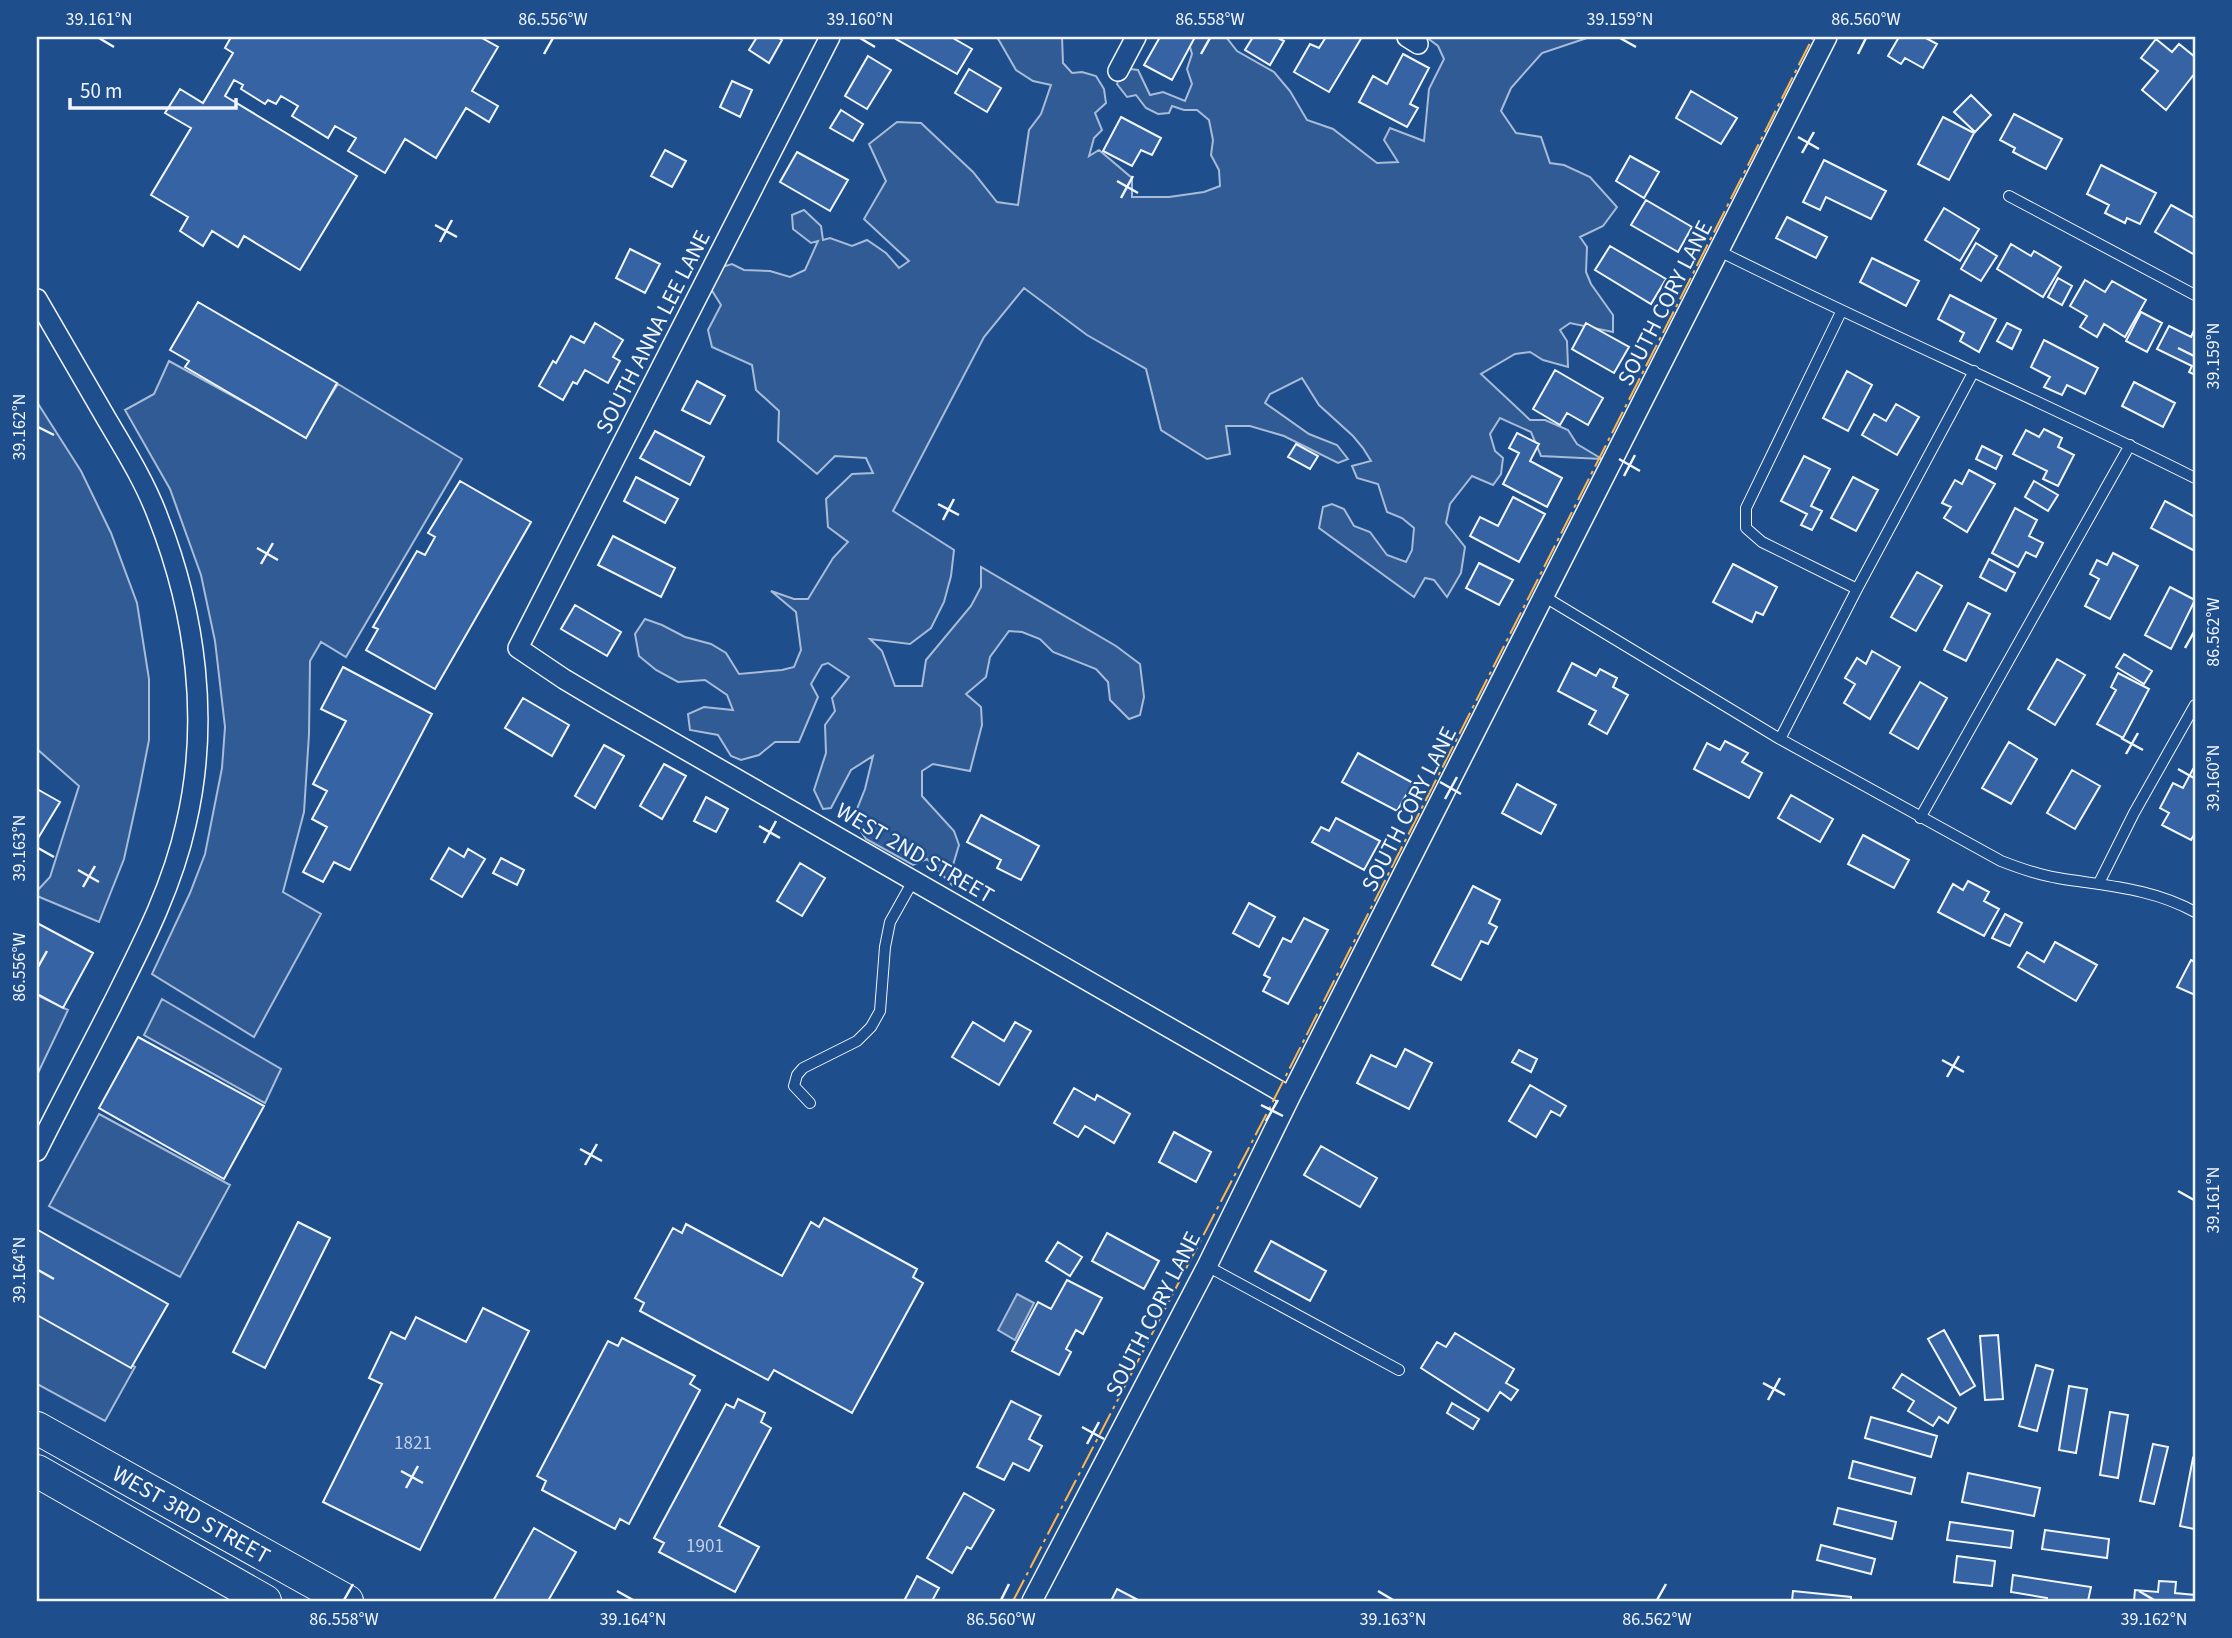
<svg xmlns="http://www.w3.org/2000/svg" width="2232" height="1638" viewBox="0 0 2232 1638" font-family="'Source Sans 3',sans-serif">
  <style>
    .built { fill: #305b95; stroke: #a8bbd7; stroke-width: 2 }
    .water { fill: #446ba0; stroke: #a8bbd7; stroke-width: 2 }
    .building { fill: #3563a3; stroke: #f2f6ff; stroke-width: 2 }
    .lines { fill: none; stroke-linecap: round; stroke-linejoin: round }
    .service-casing { stroke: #f2f6ff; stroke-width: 12 }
    .minor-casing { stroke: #f2f6ff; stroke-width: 22 }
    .primary-casing { stroke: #f2f6ff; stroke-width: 34 }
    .service { stroke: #1f4e8c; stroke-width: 10 }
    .minor { stroke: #1f4e8c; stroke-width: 19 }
    .primary { stroke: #1f4e8c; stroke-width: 32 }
    .power { stroke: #ffb74d; stroke-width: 2; stroke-dasharray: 24 5 3.5 5; stroke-linecap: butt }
    .ticks { fill: none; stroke: #f2f6ff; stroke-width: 2.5 }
    .labels { text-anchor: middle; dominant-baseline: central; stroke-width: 5; stroke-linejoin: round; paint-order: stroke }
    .number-label { font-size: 19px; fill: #c3d1e8 }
    .street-label { font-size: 23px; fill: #f2f6ff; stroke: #1f4e8c }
    .neatline { fill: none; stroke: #f2f6ff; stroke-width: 2.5 }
    .ticks-label { font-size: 18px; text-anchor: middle; fill: #f2f6ff }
  </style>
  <rect width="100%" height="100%" fill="#1f4e8c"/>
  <path class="built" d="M997 37H1062L1063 63 1072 73 1082 72 1096 76 1104 89 1106 103 1095 113 1102 130 1094 138 1089 156 1099 150 1132 178V197H1169L1204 192 1220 186 1219 170 1211 155 1213 140 1209 120 1197 110H1184L1172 106 1169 113 1158 114 1146 108 1136 95 1127 97 1117 84 1121 73 1130 69 1138 70 1150 95 1163 92 1185 101 1192 84 1187 69 1192 54 1187 37H1226L1237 51 1274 72 1290 91 1307 120 1333 129 1377 163 1398 162 1384 140 1390 128 1424 141 1429 89 1444 59 1438 46 1426 37H1590L1542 53 1511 88 1501 111 1516 133 1541 137 1550 163 1564 165 1590 177 1617 207 1603 226 1580 237 1587 247 1586 272 1591 284 1613 315V332L1570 323 1560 330 1567 341 1568 367 1543 360 1530 352 1515 354 1481 374 1530 420H1545L1568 430 1577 444 1602 459 1541 456 1531 432 1500 418 1490 434 1495 451 1503 458 1501 474 1493 485 1472 476 1450 504 1446 523 1465 547 1461 573 1447 597 1434 580 1425 578 1414 597 1319 528 1323 507 1332 504 1344 509 1354 526 1370 532 1387 555 1406 562 1412 550 1414 528 1402 518 1387 512 1378 484 1357 478 1352 466 1371 461 1363 448 1353 436 1319 405 1302 378 1270 394 1265 403 1309 434 1337 445 1348 459 1338 463 1284 436 1250 426H1226L1230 454 1207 459 1161 430 1146 369 1087 335 1024 288 984 337 893 511 954 550 951 576 944 602 931 628 910 644 870 639 882 651 895 686H922L926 660 971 606 981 587V567L1116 646 1140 664 1144 697 1140 715 1129 719 1110 700 1108 682 1096 669 1053 652 1040 639 1022 632 1009 631 990 657 986 677 966 694 981 707 982 725 970 771 933 764 922 771V796L954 831 959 845 953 865 963 886 952 885 927 859 913 865 866 839 853 819 865 789 873 756 851 770 831 808 823 809 814 790 826 753 825 725 835 711 832 698 849 677 828 663 822 665 811 684 818 697 799 742H775L759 755 741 760 731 756 718 735 690 730 688 714 704 707 733 710 727 695 705 680 678 682 656 670 639 656 635 634 645 619 662 625 685 637 711 644 726 653 739 674 782 670 794 667 801 650 796 612 771 591 794 599H808L833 558 848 542 828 527 826 499 852 474 873 473 866 458 835 456 817 474 778 441 779 411 756 390 752 365 712 347 708 330 721 305 701 273 732 264 744 270 770 271 790 277 805 270 818 241 811 243 793 229 792 215 804 210 821 226 823 240 830 238 852 246 867 240 886 253 899 268 909 261 864 219 886 181 869 144 897 122 921 123 973 172 997 202 1018 205 1029 130 1041 114 1051 85 1033 81 1016 70Z
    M169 361 305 436 338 384 462 459 346 657 321 642 310 661 309 734 304 812 283 892 321 914 254 1037 152 974 190 893 205 854 222 768 225 727 215 641 201 575 170 489 125 410 154 394Z
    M37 402 81 471 111 533 137 603 149 679V740L139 791 124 859 99 922 37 896V891L50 877 79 786 37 749Z
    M37 995 68 1010 37 1075Z
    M162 999 281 1069 265 1103 144 1035Z
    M99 1114 230 1185 180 1277 49 1206Z
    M37 1312 135 1367 105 1421 37 1384Z"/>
  <path class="water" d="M1017 1294 1034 1303 1015 1340 998 1330Z"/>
  <path class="building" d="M231 37H480L498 47 472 91 498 106 489 122 466 108 436 158 405 139 385 173 348 151 356 138 335 126 328 138 292 116 298 106 281 96 276 104 268 100 265 104 241 89 243 85 234 80 225 96 357 176 300 270 244 236 238 247 212 231 203 246 180 231 188 217 151 195 191 128 165 113 180 89 203 103 233 53 225 48Z
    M757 37H777L782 40 769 63 749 50Z
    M897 37H951L972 49 957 74 896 39Z
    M1160 37H1195L1172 80 1144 65Z
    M1253 37H1276L1284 41 1270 65 1245 50Z
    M1326 37H1362L1329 92 1294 72 1310 44 1319 48Z
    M1899 37H1924L1937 44 1923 68 1905 58 1901 64 1888 56Z
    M2156 39 2172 52 2179 44 2195 57V73L2166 110 2142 90 2158 71 2141 58Z
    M1403 54 1429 68 1410 104 1418 108 1407 127 1359 102 1373 76 1387 84Z
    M868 56 891 70 867 109 845 96Z
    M969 69 1001 88 987 112 955 93Z
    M732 81 752 90 740 117 720 107Z
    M1691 91 1737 118 1721 144 1676 118Z
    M1971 95 1991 115 1975 132 1954 112Z
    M841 110 863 124 853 141 830 128Z
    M2014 114 2062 139 2046 169 2013 152 2015 148 2000 140Z
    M1121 117 1161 138 1152 155 1141 150 1132 166 1103 151Z
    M1943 117 1974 133 1949 180 1918 164Z
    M665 150 686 161 672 187 651 176Z
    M797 152 848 180 830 211 780 182Z
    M1630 156 1659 172 1644 198 1616 181Z
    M1824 160 1886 191 1871 219 1826 197 1820 210 1803 202Z
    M2101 165 2156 193 2140 224 2127 218 2125 223 2105 213 2109 205 2087 194Z
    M1646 200 1692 227 1678 252 1631 225Z
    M2171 205 2195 218V255L2155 232Z
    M1944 208 1979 229 1960 261 1925 240Z
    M1787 217 1827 237 1816 258 1776 238Z
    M1976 243 1997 256 1981 281 1961 269Z
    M2011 244 2031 256 2034 251 2061 267 2043 297 1997 269Z
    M1610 246 1666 279 1651 304 1595 270Z
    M630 249 660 264 645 293 616 278Z
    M1872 258 1919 281 1906 306 1860 282Z
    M2058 278 2072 286 2062 305 2048 297Z
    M2085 280 2105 292 2112 281 2146 300 2125 337 2104 324 2097 337 2080 327 2087 316 2070 306Z
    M1950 295 1996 319 1979 352 1960 341 1964 333 1938 319Z
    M198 302 337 383 306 438 185 367 189 361 170 350Z
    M2141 312 2162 323 2147 352 2126 341Z
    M595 323 623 340 613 357 620 361 608 383 585 370 577 384 573 382 563 400 539 386 553 361 556 363 571 336 584 343Z
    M1586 323 1629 347 1614 373 1572 349Z
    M2007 323 2021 330 2012 349 1997 341Z
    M2169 326 2191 337 2195 328V375L2189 372 2192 366 2157 349Z
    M2044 340 2098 368 2085 394 2067 385 2062 395 2044 387 2050 377 2031 367Z
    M1555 370 1603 398 1588 425 1567 413 1560 425 1533 409Z
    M1847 371 1872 385 1848 431 1823 418Z
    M697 381 725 396 710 424 682 410Z
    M2134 382 2175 403 2163 427 2122 406Z
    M1896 404 1919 417 1897 455 1862 435 1874 414 1886 421Z
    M2044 429 2062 438 2058 447 2074 455 2058 486 2043 479 2047 471 2013 454 2026 430 2039 437Z
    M655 431 704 457 690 485 640 458Z
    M1517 433 1539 444 1530 461 1562 478 1547 507 1503 484 1519 453 1509 448Z
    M1296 444 1318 456 1310 469 1288 457Z
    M1982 446 2002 456 1996 469 1976 459Z
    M1804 456 1830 469 1811 506 1822 511 1812 530 1801 525 1807 514 1781 501Z
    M1969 470 1995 484 1967 532 1944 518 1951 507 1942 503 1955 480 1962 484Z
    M636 477 678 499 665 523 624 501Z
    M1853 477 1878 490 1856 531 1831 518Z
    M460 481 531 522 435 689 366 650 378 629 373 627 417 551 425 555 435 537 428 533Z
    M2034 481 2058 495 2048 511 2025 497Z
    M1513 497 1545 514 1519 562 1470 536 1480 517 1498 526Z
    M2165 501 2195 517V551L2151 528Z
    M2015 508 2037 520 2029 536 2043 543 2036 557 2026 552 2018 567 1992 553Z
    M613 536 675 568 661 597 598 565Z
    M2113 553 2138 566 2110 619 2085 606 2099 579 2090 574 2097 560 2107 565Z
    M1989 559 2015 573 2006 591 1980 577Z
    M1479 563 1513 580 1499 605 1466 588Z
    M1733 564 1777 587 1763 615 1756 612 1752 622 1713 602Z
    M1917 572 1942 586 1916 631 1891 617Z
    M2170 587 2195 600 2171 649 2145 635Z
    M1968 603 1990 614 1966 661 1944 650Z
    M575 605 621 632 607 656 561 629Z
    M1872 651 1900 667 1870 719 1844 703 1855 684 1845 678 1857 658 1866 664Z
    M2124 654 2152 671 2144 684 2116 667Z
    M2057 659 2085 675 2055 725 2028 709Z
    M1572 663 1596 676 1600 669 1617 678 1613 687 1628 695 1607 734 1589 724 1596 711 1558 691Z
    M343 667 432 714 350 870 334 862 323 882 303 872 327 827 312 819 327 791 313 784 346 721 321 709Z
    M2118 673 2149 689 2123 738 2097 724 2116 690 2111 687Z
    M1920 682 1947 698 1918 749 1890 733Z
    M523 698 569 725 552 756 505 728Z
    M1725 741 1748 753 1742 762 1762 773 1749 798 1694 769 1707 743 1720 750Z
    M2009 742 2037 759 2011 804 1982 788Z
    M604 745 624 756 595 808 575 796Z
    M1358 753 1413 783 1397 811 1342 782Z
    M664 764 686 776 662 819 640 806Z
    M2193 769 2195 770V833L2191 840 2162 825 2169 813 2160 808 2173 783 2183 788Z
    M2072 770 2100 786 2075 829 2047 813Z
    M1517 784 1556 805 1541 834 1502 813Z
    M37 789 60 802 37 840Z
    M1791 795 1833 819 1820 842 1778 818Z
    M706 797 728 809 716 832 694 821Z
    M981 815 1039 846 1021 880 997 868 1001 860 967 842Z
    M1336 818 1380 841 1364 870 1312 842 1321 827 1329 831Z
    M1863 835 1909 860 1894 888 1848 864Z
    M449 848 464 857 468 849 485 859 462 897 431 879Z
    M501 858 524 870 517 885 493 873Z
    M800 863 825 878 802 916 777 901Z
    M1968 881 1989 892 1984 901 1999 909 1984 936 1938 912 1953 884 1963 890Z
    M1473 886 1500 900 1489 923 1497 927 1488 944 1481 941 1461 980 1432 965Z
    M1249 903 1275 917 1259 947 1233 933Z
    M2005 914 2022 923 2010 946 1992 938Z
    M1304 918 1328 930 1288 1004 1263 991 1270 978 1264 975 1283 938 1291 942Z
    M37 923 93 953 63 1008 37 994Z
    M2055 942 2097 965 2076 1001 2018 967 2027 952 2044 962Z
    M2191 960 2195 962V995L2177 987Z
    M973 1022 1004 1041 1015 1022 1031 1031 999 1085 952 1057Z
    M138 1037 264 1106 224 1179 99 1108Z
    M1405 1049 1432 1063 1409 1109 1357 1083 1371 1055 1396 1067Z
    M1519 1050 1537 1059 1531 1072 1512 1062Z
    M1530 1085 1566 1106 1560 1116 1551 1111 1536 1137 1509 1121Z
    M1074 1088 1095 1100 1097 1095 1130 1114 1114 1143 1085 1126 1078 1137 1054 1123Z
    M1174 1132 1211 1152 1196 1182 1159 1162Z
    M1321 1146 1377 1178 1360 1207 1304 1175Z
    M824 1218 917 1269 913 1277 923 1283 852 1413 774 1370 768 1380 640 1311 644 1303 635 1298 673 1228 682 1233 686 1224 782 1276 811 1222 819 1227Z
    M298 1222 330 1238 265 1368 233 1352Z
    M38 1230 168 1304 131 1368 37 1315Z
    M1107 1233 1159 1261 1144 1289 1092 1261Z
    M1271 1241 1326 1271 1310 1301 1255 1271Z
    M1058 1242 1082 1257 1070 1276 1046 1261Z
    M1067 1280 1102 1298 1083 1334 1076 1330 1066 1349 1071 1352 1059 1375 1012 1351 1038 1302 1051 1309Z
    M483 1308 529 1331 420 1550 323 1502 382 1384 369 1378 391 1332 405 1339 416 1317 466 1342Z
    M1944 1330 1975 1386 1960 1395 1928 1339Z
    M1455 1333 1514 1369 1506 1383 1518 1390 1511 1400 1500 1392 1488 1411 1421 1368 1437 1342 1446 1347Z
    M1998 1335 2003 1399 1985 1400 1980 1336Z
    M622 1338 695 1376 690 1384 700 1390 629 1524 620 1519 615 1529 542 1490 546 1481 537 1476 608 1341 618 1346Z
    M2036 1365 2053 1370 2037 1431 2019 1426Z
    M1902 1374 1956 1408 1948 1423 1939 1417 1933 1426 1908 1411 1914 1401 1893 1388Z
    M2069 1386 2087 1389 2076 1453 2059 1450Z
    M738 1399 765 1413 761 1422 771 1428 719 1526 759 1547 735 1592 659 1552 664 1543 654 1538 726 1404 734 1408Z
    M1011 1401 1041 1416 1029 1439 1042 1446 1029 1471 1013 1463 1004 1480 977 1467Z
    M1452 1403 1479 1419 1473 1429 1447 1413Z
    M2110 1412 2128 1415 2118 1478 2100 1475Z
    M1871 1417 1937 1436 1931 1457 1865 1438Z
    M2153 1444 2168 1447 2154 1504 2140 1501Z
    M2193 1458 2195 1459 2194 1529 2180 1526Z
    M1853 1461 1915 1478 1911 1494 1849 1478Z
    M1968 1473 2040 1488 2034 1516 1962 1502Z
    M964 1493 994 1510 971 1549 967 1547 952 1573 927 1558Z
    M1838 1508 1896 1522 1892 1539 1834 1524Z
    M1950 1522 2013 1531 2011 1548 1947 1540Z
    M534 1528 576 1552 548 1601H493Z
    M2045 1530 2109 1539 2107 1558 2042 1549Z
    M1821 1545 1875 1559 1871 1574 1817 1560Z
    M1957 1556 1995 1561 1992 1586 1954 1582Z
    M2013 1575 2091 1587 2088 1601H2047V1598L2011 1592Z
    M917 1576 939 1588 932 1601H904Z
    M2159 1581 2176 1582 2175 1593 2195 1595V1601H2134L2135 1590 2158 1592Z
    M1117 1589 1140 1601H1111Z
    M1793 1591 1851 1597V1601H1792Z"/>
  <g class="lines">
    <g class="service-casing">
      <path id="service" d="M2009 196 2195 295
        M1719 251C1877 330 2038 399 2195 478
        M1841 312 1746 508V528L1762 542 1857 589
        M1545 597 1780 739 2001 861C2019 868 2038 875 2058 878 2106 886 2152 888 2195 912
        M1780 739 1857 589 1974 371
        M1920 818 2130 445
        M2099 883 2134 813 2195 705
        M810 1103 794 1086 797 1075 803 1068 857 1041 871 1027 880 1011 885 947 890 922 913 881
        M1207 1266 1399 1370"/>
    </g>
    <g class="minor-casing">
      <path id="minor" d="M830 37 518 648 564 679 606 704 1290 1097
        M1407 37 1418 44
        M1118 71 1136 37
        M37 299C60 339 83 378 106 418 125 450 145 482 158 517 196 614 210 722 186 824 172 888 141 947 112 1005 87 1054 61 1103 37 1151
        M1032 1601 1207 1266 1290 1097 1827 37"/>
    </g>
    <g class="primary-casing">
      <g id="primary">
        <path id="s1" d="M37 1428 347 1601"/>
        <path d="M37 1471 265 1601"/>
      </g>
    </g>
    <use href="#service" class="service"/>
    <use href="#minor" class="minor"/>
    <use href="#primary" class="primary"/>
    <path class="power" d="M1013 1601 1267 1113 1813 37"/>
  </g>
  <path class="ticks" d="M99 38 114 47M860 38 875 47M1620 38 1636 47M544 54 553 38M1201 54 1210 38M1858 54 1866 38M1798 137 1819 149M1802 153 1814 132M1117 181 1138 193M1121 198 1133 176M435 225 457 237M440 242 452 220M2178 348 2194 356M38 427 54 435M1619 459 1640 471M1624 476 1635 455M938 504 959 515M943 520 954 499M257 548 278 560M261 564 273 543M2185 648 2194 632M2121 738 2143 750M2126 754 2138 733M2178 769 2194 778M1440 782 1461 794M1445 799 1457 777M759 826 780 838M764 843 776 821M38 848 54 857M78 870 99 882M83 887 95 866M38 967 47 951M1942 1060 1964 1072M1947 1077 1959 1056M1261 1105 1283 1116M1266 1121 1278 1100M580 1149 602 1161M585 1165 597 1144M2178 1191 2194 1200M38 1270 54 1279M1763 1383 1785 1395M1768 1400 1780 1378M1082 1427 1104 1439M1087 1444 1099 1422M401 1471 423 1483M406 1488 418 1466M617 1591 633 1600M1378 1591 1393 1600M2139 1591 2154 1600M344 1600 353 1584M1001 1600 1009 1584M1657 1600 1666 1584"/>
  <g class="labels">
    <g class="number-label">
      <text x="413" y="1443">1821</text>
      <text x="705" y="1546">1901</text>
    </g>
    <g class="street-label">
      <text transform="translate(1665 303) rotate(-63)">SOUTH CORY LANE</text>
      <text transform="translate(653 332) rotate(-63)">SOUTH ANNA LEE LANE</text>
      <text transform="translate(1409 809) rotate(-63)">SOUTH CORY LANE</text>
      <text transform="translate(915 853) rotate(30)">WEST 2ND STREET</text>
      <text transform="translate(1153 1314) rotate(-63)">SOUTH CORY LANE</text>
      <text stroke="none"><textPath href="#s1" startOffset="177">WEST 3RD STREET</textPath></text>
    </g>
  </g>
  <rect width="2232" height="1638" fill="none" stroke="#1f4e8c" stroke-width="77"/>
  <path d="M70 98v10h166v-10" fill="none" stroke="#f2f6ff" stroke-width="3.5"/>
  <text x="80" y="98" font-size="21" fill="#f2f6ff" stroke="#1f4e8c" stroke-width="5" paint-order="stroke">50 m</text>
  <rect x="38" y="38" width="2156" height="1562" class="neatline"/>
  <g class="ticks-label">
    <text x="99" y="25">39.161°N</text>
    <text x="553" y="25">86.556°W</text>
    <text x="860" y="25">39.160°N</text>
    <text x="1210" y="25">86.558°W</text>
    <text x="1620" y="25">39.159°N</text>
    <text x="1866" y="25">86.560°W</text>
    <text transform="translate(2213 356) rotate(-90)" y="6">39.159°N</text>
    <text transform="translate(19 427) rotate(-90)" y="6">39.162°N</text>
    <text transform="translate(2213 632) rotate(-90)" y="6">86.562°W</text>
    <text transform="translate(2213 778) rotate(-90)" y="6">39.160°N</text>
    <text transform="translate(19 848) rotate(-90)" y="6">39.163°N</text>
    <text transform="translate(19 967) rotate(-90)" y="6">86.556°W</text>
    <text transform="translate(2213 1200) rotate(-90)" y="6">39.161°N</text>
    <text transform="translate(19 1270) rotate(-90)" y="6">39.164°N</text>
    <text x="344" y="1625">86.558°W</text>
    <text x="633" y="1625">39.164°N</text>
    <text x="1001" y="1625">86.560°W</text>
    <text x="1393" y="1625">39.163°N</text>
    <text x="1657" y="1625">86.562°W</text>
    <text x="2154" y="1625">39.162°N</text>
  </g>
</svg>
